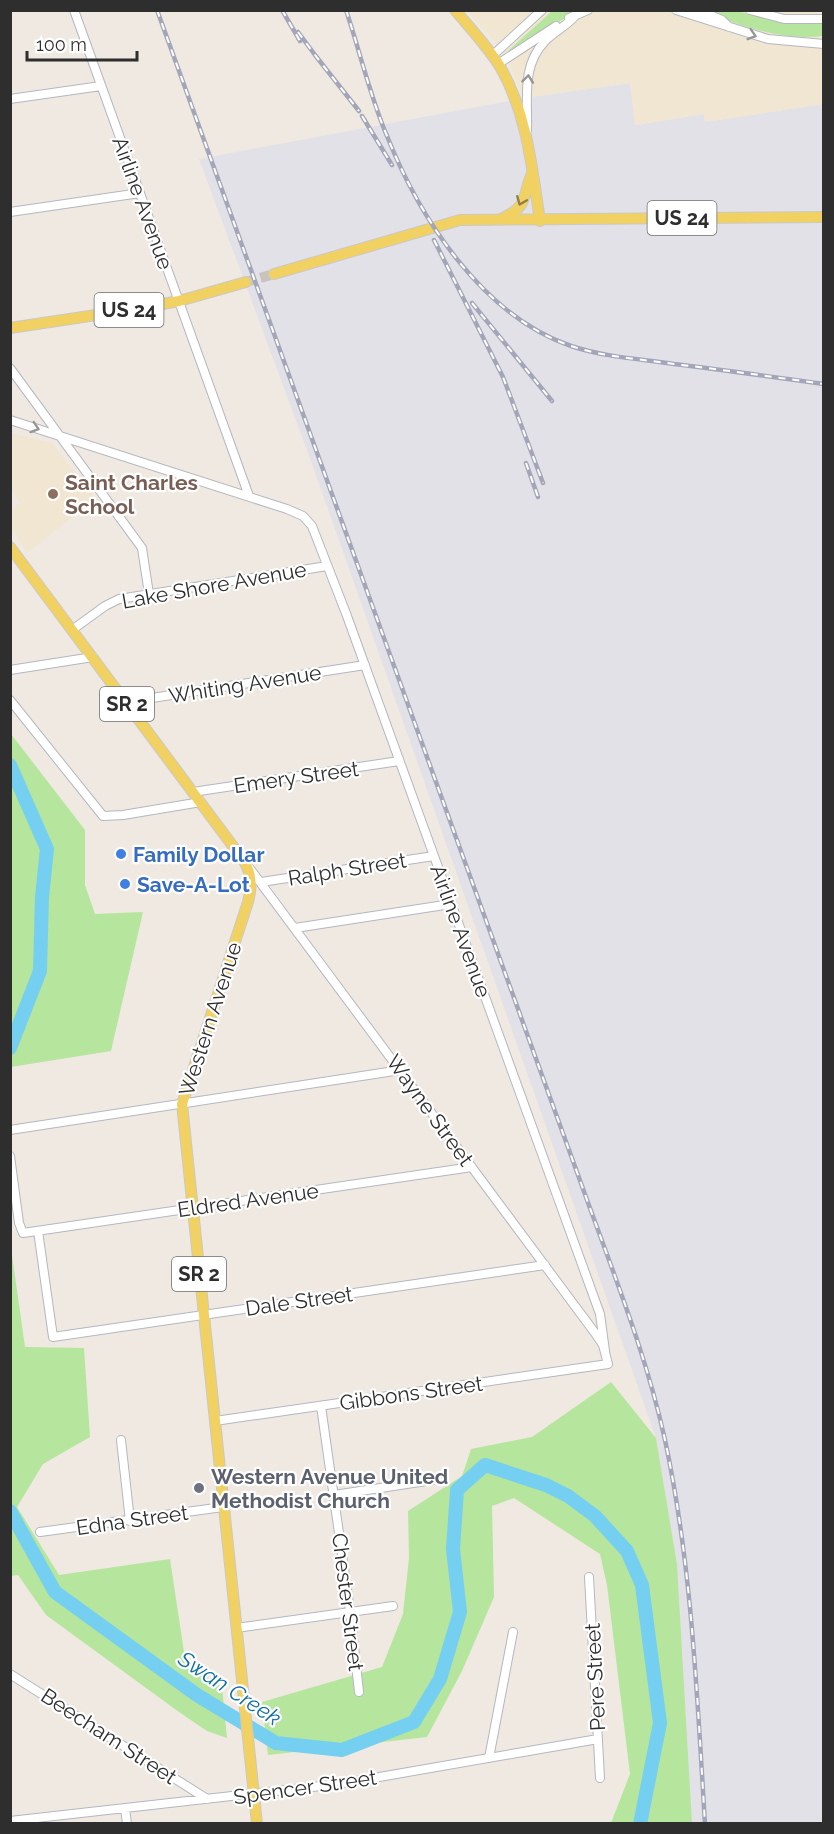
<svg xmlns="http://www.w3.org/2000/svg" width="834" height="1834" viewBox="0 0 834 1834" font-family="Raleway,sans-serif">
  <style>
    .industrial { fill: #e3e1e8 }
    .education { fill: #f0e6d1 }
    .green { fill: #b6e59e }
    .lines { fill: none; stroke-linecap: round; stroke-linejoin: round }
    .river { stroke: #75cff0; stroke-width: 14 }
    .major-tunnel { stroke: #c8c4bd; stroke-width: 10; stroke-dasharray: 10 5; stroke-linecap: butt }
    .minor-casing { stroke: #b4b7c1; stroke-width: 10 }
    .major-casing { stroke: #c9c9c9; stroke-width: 12 }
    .minor { stroke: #fff; stroke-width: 8 }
    .major { stroke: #f2d163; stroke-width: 10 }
    .rail-casing { stroke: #a3a6b8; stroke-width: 4.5 }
    .rail { stroke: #fff; stroke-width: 2; stroke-dasharray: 7; stroke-linecap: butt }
    .oneway { stroke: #969696 }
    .oneway2 { stroke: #908048 }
    .education-dot { fill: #8d6e63; stroke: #fff; stroke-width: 2 }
    .shop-dot { fill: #3f7fe0; stroke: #fff; stroke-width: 2 }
    .worship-dot { fill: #6b7280; stroke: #fff; stroke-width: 2 }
    .labels { text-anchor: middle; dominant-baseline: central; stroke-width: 4.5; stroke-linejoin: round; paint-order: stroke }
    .shield { fill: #fff; stroke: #6d6d6d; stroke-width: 1.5 }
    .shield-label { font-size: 20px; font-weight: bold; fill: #2e2e2e }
    .street-label { font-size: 21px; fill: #2e2e2e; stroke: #fff }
    .education-label { font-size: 21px; font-weight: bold; fill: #785e54; stroke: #fff; text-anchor: start }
    .shop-label { font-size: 21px; font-weight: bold; fill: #366cbe; stroke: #fff; text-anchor: start }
    .worship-label { font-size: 21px; font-weight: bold; fill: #5b616d; stroke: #fff; text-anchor: start }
    .water-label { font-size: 22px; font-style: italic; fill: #0d6fa3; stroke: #fff }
  </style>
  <rect width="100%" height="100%" fill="#efe9e1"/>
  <path class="industrial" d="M630 83 636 125 704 114 705 122 823 104V1823H692L677 1564 656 1438 311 461 199 159 524 98Z"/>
  <path class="education" d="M467 11H823V104L705 122 704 114 635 125 630 83 524 98 509 64 493 39Z
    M11 433 52 443 95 499 27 553 11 528V510L20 503 11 488Z"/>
  <path class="green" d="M552 11H577L508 53 509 50Z
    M703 11H737L784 23H823V36C781 41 741 26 703 11Z
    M11 734 85 830V885L95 914 143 912 111 1051 11 1067Z
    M11 1248 25 1347 84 1348 90 1437 43 1464 17 1507 59 1575 170 1559 186 1665 222 1687 227 1738 207 1731 179 1712 46 1615 18 1575 11 1576Z
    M611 1382 656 1438 677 1564 692 1823H611L630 1774 607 1585 600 1554 514 1498 492 1506 494 1597 462 1671 427 1737 268 1755 262 1702 382 1667 403 1614 409 1558 408 1511 462 1476 471 1449 532 1437Z"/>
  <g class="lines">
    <path class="river" d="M10 765 47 849 42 897 40 971 10 1048
      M10 1511 55 1592 197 1695 276 1743 342 1750 414 1722 440 1679 460 1612 453 1549 457 1490 485 1465 546 1485 568 1496 595 1516 627 1551 642 1585 660 1723 640 1824"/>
    <path class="major-tunnel" d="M246 282 274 274"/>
    <g class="minor-casing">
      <path id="minor" d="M74 10 249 496
        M676 10 768 39 824 44
        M698 10 722 20 729 27
        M750 10 784 19H824
        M569 18 588 10
        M492 56 542 10
        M498 64 556 26
        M10 99 101 86
        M527 130C528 99 521 66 545 41 554 32 566 26 574 17
        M10 212 140 193
        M10 368 142 548 149 594
        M10 420 287 509 303 516 312 526 347 616 600 1314 605 1351
        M72 630 105 606 119 599 327 566
        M10 670 93 657
        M10 700 103 816 123 815 201 802
        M126 702 365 665
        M193 792 399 761
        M261 882 434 856
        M295 928 451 904
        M10 1130 401 1070
        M10 1156 19 1223 23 1233 472 1167
        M38 1231 53 1337 545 1265
        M321 1406 350 1611 359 1692
        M215 1421 608 1364 603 1345 595 1333 248 866
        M121 1440 130 1521
        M334 1495 433 1480
        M40 1532 223 1507
        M589 1577 600 1778
        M236 1628 393 1606
        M10 1674 207 1799
        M489 1758 513 1632
        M125 1808 127 1824
        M10 1821 339 1784 598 1739"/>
    </g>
    <g class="major-casing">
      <path id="major" d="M455 10C470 28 487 46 499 65 527 112 532 168 540 221
        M501 219C530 205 521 199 532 173
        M274 274 460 220 824 217
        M10 328 136 309 179 301 246 282
        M10 547 244 861C252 875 252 887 248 902L182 1104 257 1824"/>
    </g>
    <use href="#minor" class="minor"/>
    <use href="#major" class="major"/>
    <g class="rail-casing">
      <path id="rail" d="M157 10 582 1186C612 1270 646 1353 665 1440 692 1566 697 1695 705 1824
        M282 10 300 41
        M346 10C360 52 370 96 387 136 420 219 483 316 571 346 604 357 640 359 674 364 724 370 774 377 824 384
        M298 32 315 55 359 111
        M362 116 392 165
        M434 240 503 377 543 483
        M472 303 552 401
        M526 463 538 497"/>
    </g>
    <use href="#rail" class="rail"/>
  </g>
  <defs><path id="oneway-chevron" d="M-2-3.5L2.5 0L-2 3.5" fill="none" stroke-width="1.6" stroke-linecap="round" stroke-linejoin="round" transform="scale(1.5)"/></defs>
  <g class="oneway">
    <use href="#oneway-chevron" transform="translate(752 35) rotate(17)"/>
    <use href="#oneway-chevron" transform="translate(528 79) rotate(-83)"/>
    <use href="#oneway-chevron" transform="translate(35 428) rotate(18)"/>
  </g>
  <use class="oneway2" href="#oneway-chevron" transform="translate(521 201) rotate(112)"/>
  <circle class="education-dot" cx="53" cy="494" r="6"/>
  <g class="shop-dot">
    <circle cx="121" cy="854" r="6"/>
    <circle cx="125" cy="884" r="6"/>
  </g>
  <circle class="worship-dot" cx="199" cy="1488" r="6"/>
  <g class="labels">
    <g class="shield">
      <rect x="647.5" y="201" width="69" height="34" rx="4.5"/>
      <rect x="94.5" y="293" width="69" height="34" rx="4.5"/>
      <rect x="100" y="687" width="54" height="34" rx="4.5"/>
      <rect x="172" y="1257" width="54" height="34" rx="4.5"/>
    </g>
    <g class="shield-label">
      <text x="682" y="218">US 24</text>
      <text x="129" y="310">US 24</text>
      <text x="127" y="704">SR 2</text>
      <text x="199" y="1274">SR 2</text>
    </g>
    <g class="street-label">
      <text transform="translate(143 203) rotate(70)">Airline Avenue</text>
      <text transform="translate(214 585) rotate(-10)">Lake Shore Avenue</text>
      <text transform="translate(245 684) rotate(-9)">Whiting Avenue</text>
      <text transform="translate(296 777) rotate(-8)">Emery Street</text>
      <text transform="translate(347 869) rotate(-9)">Ralph Street</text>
      <text transform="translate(461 931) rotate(70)">Airline Avenue</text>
      <text transform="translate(210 1019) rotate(-72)">Western Avenue</text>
      <text transform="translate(430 1110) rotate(54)">Wayne Street</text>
      <text transform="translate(248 1200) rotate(-8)">Eldred Avenue</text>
      <text transform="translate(299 1301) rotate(-8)">Dale Street</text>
      <text transform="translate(411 1393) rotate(-8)">Gibbons Street</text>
      <text transform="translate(132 1520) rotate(-8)">Edna Street</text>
      <text transform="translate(348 1602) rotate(83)">Chester Street</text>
      <text transform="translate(595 1677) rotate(-93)">Pere Street</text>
      <text transform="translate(109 1736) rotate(33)">Beecham Street</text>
      <text transform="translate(305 1787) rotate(-8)">Spencer Street</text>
    </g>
    <g class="education-label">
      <text x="65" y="482">Saint Charles<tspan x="65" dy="24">School</tspan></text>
    </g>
    <g class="shop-label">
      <text x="133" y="854">Family Dollar</text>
      <text x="137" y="884">Save-A-Lot</text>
    </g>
    <g class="worship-label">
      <text x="211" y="1476">Western Avenue United<tspan x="211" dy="24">Methodist Church</tspan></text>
    </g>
    <g class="water-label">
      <text transform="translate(230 1688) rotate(33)">Swan Creek</text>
    </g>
  </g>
  <rect width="834" height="1834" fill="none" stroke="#2e2e2e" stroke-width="24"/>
  <path d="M27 51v9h110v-9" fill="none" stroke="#2e2e2e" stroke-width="3"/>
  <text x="36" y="51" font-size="18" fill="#2e2e2e" stroke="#ffffff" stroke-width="4.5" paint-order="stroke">100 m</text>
</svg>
